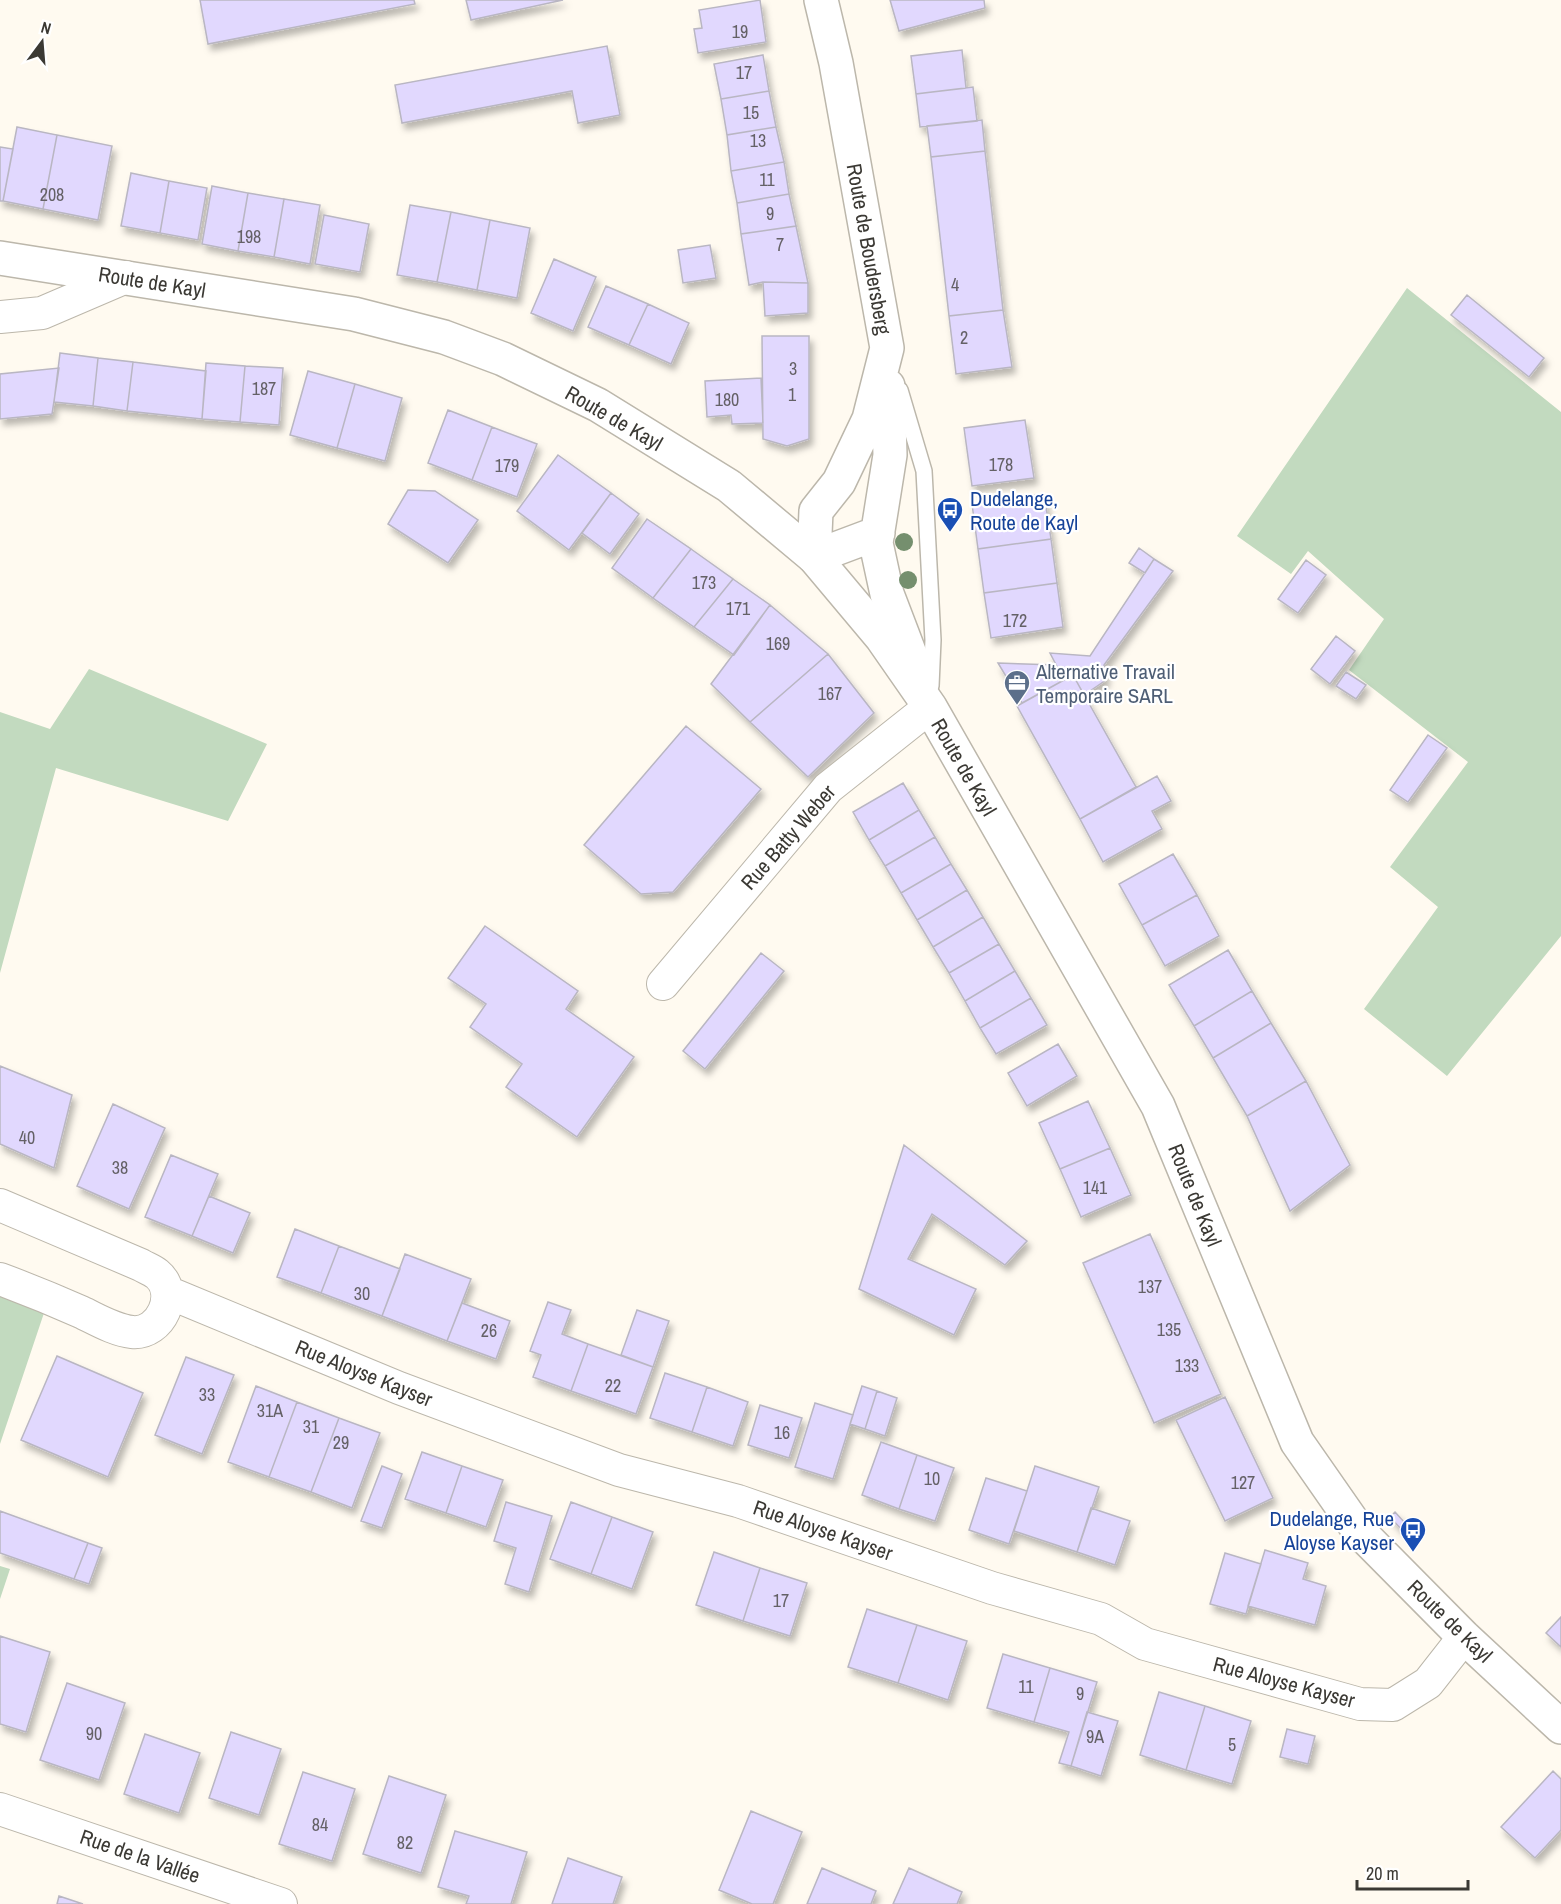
<svg xmlns="http://www.w3.org/2000/svg" width="1561" height="1904" viewBox="0 0 1561 1904" font-family="'Archivo Narrow',sans-serif">
  <style>
    .green { fill: #c2dabf }
    .building { fill: #e1d8fe; stroke: #b9b6c2; stroke-width: 1.5; filter: url(#shadow) }
    .lines { fill: none; stroke-linecap: round; stroke-linejoin: round }
    .lane-casing { stroke: #bcb7ab; stroke-width: 18 }
    .street-casing { stroke: #bcb7ab; stroke-width: 34 }
    .secondary-casing { stroke: #bcb7ab; stroke-width: 36 }
    .primary-casing { stroke: #bcb7ab; stroke-width: 36 }
    .lane { stroke: #fff; stroke-width: 15 }
    .street { stroke: #fff; stroke-width: 32 }
    .secondary { stroke: #fff; stroke-width: 33 }
    .primary { stroke: #fff; stroke-width: 33 }
    .tree { fill: #758f6e }
    .labels { text-anchor: middle; dominant-baseline: central; stroke-width: 4.5; stroke-linejoin: round; paint-order: stroke }
    .number-label { font-size: 18px; fill: #646166 }
    .street-label { font-size: 21px; fill: #3b3934; stroke: #fff }
    .transit-label { font-size: 21px; fill: #164399; stroke: #fff; text-anchor: start }
    .service-label { font-size: 21px; fill: #4e5e75; stroke: #fff; text-anchor: start }
  </style>
  <defs>
    <filter id="shadow"><feDropShadow dx="3.5" dy="6" stdDeviation="3" flood-color="#0004"/></filter>
  </defs>
  <rect width="100%" height="100%" fill="#fffaf0"/>
  <path class="green" d="M1407 288 1561 412V936L1447 1076 1364 1009 1438 907 1390 867 1468 762 1349 670 1384 619 1308 551 1291 574 1237 536Z
    M89 669 267 744 228 821 56 768 0 973V712L50 729Z
    M0 1294 46 1307 0 1444Z
    M0 1566 10 1569 0 1599Z"/>
  <path class="building" d="M200 0H414L415 4 208 44Z
    M466 0H563L471 20Z
    M760 0 766 42 698 53 694 29 702 28 699 10Z
    M890 0H984L985 8 899 31Z
    M607 46 620 115 578 123 572 91 402 123 395 85Z
    M962 50 966 88 916 94 911 56Z
    M763 55 769 91 721 99 714 64Z
    M973 87 977 121 920 127 916 94Z
    M769 91 776 127 727 135 721 99Z
    M982 120 985 151 931 157 927 126Z
    M17 127 57 135 43 209 3 201Z
    M776 127 784 162 731 171 727 135Z
    M57 135 112 146 98 220 43 209Z
    M0 147 13 149 3 201H0Z
    M985 151 1003 310 949 316 931 157Z
    M784 162 789 194 737 203 731 171Z
    M131 173 169 181 160 233 121 226Z
    M169 181 207 188 198 240 160 233Z
    M212 186 248 193 238 251 202 244Z
    M248 193 284 199 274 257 238 251Z
    M789 194 796 226 741 234 737 203Z
    M284 199 320 205 310 264 274 257Z
    M410 205 451 212 437 282 397 275Z
    M451 212 490 220 477 290 437 282Z
    M324 215 369 224 360 272 315 264Z
    M490 220 530 228 517 298 477 290Z
    M796 226 808 283 763 282 749 285 741 234Z
    M710 245 716 278 683 283 678 250Z
    M554 259 596 277 573 331 531 313Z
    M763 282 808 283V313L765 316Z
    M606 286 648 304 629 345 588 327Z
    M1467 295 1544 358 1529 377 1451 315Z
    M648 304 689 323 671 364 629 345Z
    M1003 310 1012 367 956 374 949 316Z
    M762 336H809V439L787 446 763 439Z
    M60 353 98 358 93 406 54 402Z
    M98 358 133 362 127 411 93 406Z
    M133 362 206 371 202 419 127 411Z
    M206 363 245 366 240 422 202 419Z
    M245 366 283 368 279 425 240 422Z
    M59 368 52 414 0 419V374Z
    M308 371 355 384 337 448 290 435Z
    M761 378 763 423 732 424 731 415 707 417 705 381Z
    M355 384 402 398 385 461 337 448Z
    M448 410 492 427 472 480 428 463Z
    M1025 420 1034 478 972 486 964 428Z
    M492 427 537 444 517 497 472 480Z
    M558 455 611 493 569 550 517 511Z
    M408 490 435 491 478 520 448 563 388 524Z
    M611 493 639 514 610 554 582 533Z
    M1044 494 1051 539 978 549 972 504Z
    M647 519 691 549 653 598 612 568Z
    M1051 539 1057 583 984 593 978 549Z
    M1139 548 1154 559 1145 573 1129 563Z
    M691 549 733 579 694 627 653 598Z
    M1154 559 1173 571 1104 665 1106 680 1084 695 1073 675 1064 680 1050 653 1090 656Z
    M1306 560 1326 575 1298 613 1278 599Z
    M733 579 770 605 734 655 694 627Z
    M1057 583 1063 627 991 638 984 593Z
    M770 605 828 654 750 722 711 684Z
    M1336 636 1355 651 1330 684 1311 669Z
    M828 654 874 713 808 777 750 722Z
    M998 663 1056 665 1064 680 1022 703Z
    M1346 672 1366 685 1356 699 1336 686Z
    M1073 675 1136 787 1080 819 1017 706Z
    M686 726 761 789 673 892 641 894 584 845Z
    M1428 735 1447 748 1408 802 1390 790Z
    M1157 776 1171 801 1152 811 1162 829 1103 862 1080 819Z
    M903 783 919 810 869 840 853 812Z
    M919 810 935 837 885 866 869 840Z
    M935 837 951 864 901 893 885 866Z
    M1173 854 1197 895 1142 925 1119 884Z
    M951 864 967 890 917 920 901 893Z
    M967 890 983 917 933 947 917 920Z
    M1197 895 1219 936 1165 966 1142 925Z
    M983 917 999 944 949 973 933 947Z
    M485 926 578 991 566 1009 634 1057 577 1137 506 1087 522 1064 470 1027 486 1004 448 978Z
    M999 944 1015 971 965 1001 949 973Z
    M1228 950 1252 991 1194 1026 1169 985Z
    M761 953 784 971 705 1069 683 1051Z
    M1015 971 1031 998 980 1028 965 1001Z
    M1252 991 1271 1023 1213 1058 1194 1026Z
    M1031 998 1047 1025 996 1054 980 1028Z
    M1271 1023 1306 1081 1247 1116 1213 1058Z
    M1058 1044 1077 1076 1027 1106 1008 1073Z
    M0 1066 72 1095 54 1168 0 1144Z
    M1306 1081 1350 1165 1290 1211 1247 1116Z
    M1088 1101 1110 1148 1060 1169 1039 1123Z
    M113 1104 165 1128 129 1209 77 1186Z
    M904 1145 1027 1241 1005 1265 932 1214 908 1259 976 1289 954 1335 859 1289Z
    M1110 1148 1131 1195 1081 1217 1060 1169Z
    M171 1155 218 1174 192 1236 145 1217Z
    M209 1196 250 1213 233 1253 192 1236Z
    M295 1229 339 1246 321 1293 277 1277Z
    M1150 1234 1221 1394 1154 1423 1083 1263Z
    M339 1246 400 1269 382 1316 321 1293Z
    M405 1254 471 1279 447 1341 382 1316Z
    M548 1302 571 1310 562 1334 588 1344 571 1391 533 1377 541 1355 530 1351Z
    M462 1303 510 1321 496 1359 447 1341Z
    M637 1310 669 1321 653 1367 621 1355Z
    M588 1344 653 1367 636 1414 571 1391Z
    M57 1356 143 1393 108 1477 21 1440Z
    M186 1357 234 1375 202 1454 155 1435Z
    M665 1373 707 1387 692 1432 650 1418Z
    M256 1386 297 1402 269 1477 228 1462Z
    M862 1386 877 1391 865 1429 850 1424Z
    M707 1387 748 1402 733 1446 692 1432Z
    M877 1391 897 1398 885 1436 865 1429Z
    M1225 1397 1273 1498 1225 1521 1176 1420Z
    M297 1402 339 1418 311 1492 269 1477Z
    M815 1403 853 1415 833 1479 795 1467Z
    M760 1405 802 1418 789 1458 748 1445Z
    M339 1418 380 1433 352 1508 311 1492Z
    M881 1442 917 1455 899 1509 862 1495Z
    M422 1452 462 1466 446 1513 405 1499Z
    M917 1455 954 1468 935 1521 899 1509Z
    M382 1466 402 1474 382 1528 361 1521Z
    M462 1466 503 1480 486 1527 446 1513Z
    M1035 1466 1099 1487 1077 1552 1014 1531Z
    M986 1478 1027 1491 1009 1544 969 1530Z
    M506 1502 552 1516 529 1592 505 1584 516 1548 494 1541Z
    M571 1502 612 1517 591 1574 550 1559Z
    M1091 1508 1130 1521 1115 1565 1077 1552Z
    M0 1511 88 1543 74 1579 0 1553Z
    M1395 1512 1406 1524 1401 1529 1390 1517Z
    M612 1517 653 1532 632 1589 591 1574Z
    M88 1543 102 1548 89 1584 74 1579Z
    M1265 1550 1308 1563 1303 1579 1326 1586 1315 1625 1248 1606Z
    M714 1552 760 1568 743 1621 696 1605Z
    M1225 1553 1261 1564 1246 1614 1210 1604Z
    M760 1568 807 1583 790 1636 743 1621Z
    M867 1609 917 1625 898 1683 848 1667Z
    M1561 1617V1647L1546 1633Z
    M917 1625 967 1641 948 1700 898 1683Z
    M0 1636 50 1652 26 1732 0 1724Z
    M1003 1654 1050 1668 1034 1722 987 1708Z
    M1050 1668 1097 1682 1071 1766 1059 1763 1069 1732 1034 1722Z
    M67 1683 125 1703 99 1780 40 1760Z
    M1159 1692 1205 1706 1186 1770 1140 1755Z
    M1205 1706 1251 1721 1232 1784 1186 1770Z
    M1087 1712 1118 1721 1101 1776 1071 1766Z
    M1287 1729 1315 1736 1308 1764 1280 1757Z
    M231 1732 281 1749 259 1815 209 1798Z
    M145 1734 200 1753 179 1813 124 1794Z
    M1553 1771 1561 1779V1830L1535 1858 1501 1827Z
    M303 1772 355 1789 332 1861 279 1844Z
    M389 1776 446 1795 421 1873 363 1854Z
    M751 1811 802 1832 773 1904H752L719 1890Z
    M455 1831 527 1852 511 1904H466L469 1896 438 1887Z
    M568 1858 622 1877 613 1904H552Z
    M822 1868 876 1891 871 1904H807Z
    M909 1868 962 1892 957 1904H893Z
    M59 1896 83 1904H57Z"/>
  <g class="lines">
    <g class="lane-casing">
      <path id="lane" d="M900 390 924 471 933 640 931 686"/>
    </g>
    <g class="street-casing">
      <path id="street" d="M0 317 42 313 126 277
        M663 984 828 788 930 707
        M0 1205 141 1265C146 1268 152 1270 157 1274 180 1293 161 1335 132 1332 114 1330 96 1319 81 1312 54 1300 27 1289 0 1279
        M167 1292 399 1388 619 1470 738 1501 992 1588 1101 1619 1145 1644 1360 1704 1393 1705 1428 1683 1464 1637
        M0 1809 281 1904"/>
    </g>
    <g class="secondary-casing">
      <path id="secondary" d="M821 0 836 63 887 348 869 419 839 482 816 511 814 557 878 533
        M888 386 890 455 876 543 887 594 921 683"/>
    </g>
    <g class="primary-casing">
      <path id="primary" d="M0 258 354 314 444 337 503 359 598 405 729 486 814 557 882 638 930 707 1158 1106 1297 1442 1359 1531 1464 1637 1561 1727"/>
    </g>
    <use href="#lane" class="lane"/>
    <use href="#street" class="street"/>
    <use href="#secondary" class="secondary"/>
    <use href="#primary" class="primary"/>
  </g>
  <g class="tree">
    <circle cx="904" cy="542" r="9"/>
    <circle cx="908" cy="580" r="9"/>
  </g>
  <defs>
    <g id="bus-pin" transform="scale(1.35)"><path d="M0 17L-7.5 6A9.5 9.5 0 1 1 7.5 6Z" fill="#1a4fb4" stroke="#fff"/><path d="M-5-6H5V4H4V6H2V4H-2V6H-4V4H-5ZM-3.5-4V0h7V-4ZM-3.5 1.2v1.5H-2V1.2ZM2 1.2v1.5H3.5V1.2Z" fill="#fff"/></g>
    <g id="office-pin" transform="scale(1.35)"><path d="M0 17L-7.5 6A9.5 9.5 0 1 1 7.5 6Z" fill="#5c6f8a" stroke="#fff"/><path d="M-6-3h4V-5.5h4V-3h4V5H-6ZM-1-4.5V-3h2v-1.5ZM-6 0V1H6V0Z" fill="#fff"/></g>
  </defs>
  <g fill-rule="evenodd">
    <use href="#bus-pin" x="950" y="510"/>
    <use href="#office-pin" x="1017" y="683"/>
    <use href="#bus-pin" x="1413" y="1530"/>
  </g>
  <g class="labels">
    <g class="number-label">
      <text x="740" y="31">19</text>
      <text x="744" y="72">17</text>
      <text x="751" y="112">15</text>
      <text x="758" y="140">13</text>
      <text x="767" y="179">11</text>
      <text x="52" y="194">208</text>
      <text x="770" y="213">9</text>
      <text x="249" y="236">198</text>
      <text x="780" y="244">7</text>
      <text x="955" y="284">4</text>
      <text x="964" y="337">2</text>
      <text x="793" y="368">3</text>
      <text x="264" y="388">187</text>
      <text x="792" y="394">1</text>
      <text x="727" y="399">180</text>
      <text x="1001" y="464">178</text>
      <text x="507" y="465">179</text>
      <text x="704" y="582">173</text>
      <text x="738" y="608">171</text>
      <text x="1015" y="620">172</text>
      <text x="778" y="643">169</text>
      <text x="830" y="693">167</text>
      <text x="27" y="1137">40</text>
      <text x="120" y="1167">38</text>
      <text x="1095" y="1187">141</text>
      <text x="1150" y="1286">137</text>
      <text x="362" y="1293">30</text>
      <text x="1169" y="1329">135</text>
      <text x="489" y="1330">26</text>
      <text x="1187" y="1365">133</text>
      <text x="613" y="1385">22</text>
      <text x="207" y="1394">33</text>
      <text x="270" y="1410">31A</text>
      <text x="311" y="1426">31</text>
      <text x="782" y="1432">16</text>
      <text x="341" y="1442">29</text>
      <text x="932" y="1478">10</text>
      <text x="1243" y="1482">127</text>
      <text x="781" y="1600">17</text>
      <text x="1026" y="1686">11</text>
      <text x="1080" y="1693">9</text>
      <text x="94" y="1733">90</text>
      <text x="1095" y="1736">9A</text>
      <text x="1232" y="1744">5</text>
      <text x="320" y="1824">84</text>
      <text x="405" y="1842">82</text>
    </g>
    <g class="street-label">
      <text transform="translate(869 249) rotate(80)">Route de Boudersberg</text>
      <text transform="translate(152 282) rotate(9)">Route de Kayl</text>
      <text transform="translate(614 418) rotate(30)">Route de Kayl</text>
      <text transform="translate(964 767) rotate(60)">Route de Kayl</text>
      <text transform="translate(788 837) rotate(-49)">Rue Batty Weber</text>
      <text transform="translate(1195 1195) rotate(68)">Route de Kayl</text>
      <text transform="translate(364 1373) rotate(22)">Rue Aloyse Kayser</text>
      <text transform="translate(823 1530) rotate(19)">Rue Aloyse Kayser</text>
      <text transform="translate(1450 1621) rotate(44)">Route de Kayl</text>
      <text transform="translate(1284 1682) rotate(15)">Rue Aloyse Kayser</text>
      <text transform="translate(140 1856) rotate(19)">Rue de la Vallée</text>
    </g>
    <g class="transit-label">
      <text x="970" y="498">Dudelange,<tspan x="970" dy="24">Route de Kayl</tspan></text>
      <text x="1394" y="1518" text-anchor="end">Dudelange, Rue<tspan x="1394" dy="24">Aloyse Kayser</tspan></text>
    </g>
    <g class="service-label">
      <text x="1036" y="671">Alternative Travail<tspan x="1036" dy="24">Temporaire SARL</tspan></text>
    </g>
  </g>
  <g transform="translate(42 42) rotate(16)" stroke="#ffffff" stroke-width="4.5" paint-order="stroke">
  <path d="M0-4.5L10 22L0 15L-10 22Z" fill="#3b3934"/>
  <text y="-9" font-size="16" font-weight="bold" text-anchor="middle" fill="#3b3934">N</text>
  </g>
  <path d="M1357 1880v9h111v-9" fill="none" stroke="#3b3934" stroke-width="3"/>
  <text x="1366" y="1880" font-size="18" fill="#3b3934" stroke="#ffffff" stroke-width="4.5" paint-order="stroke">20 m</text>
</svg>
